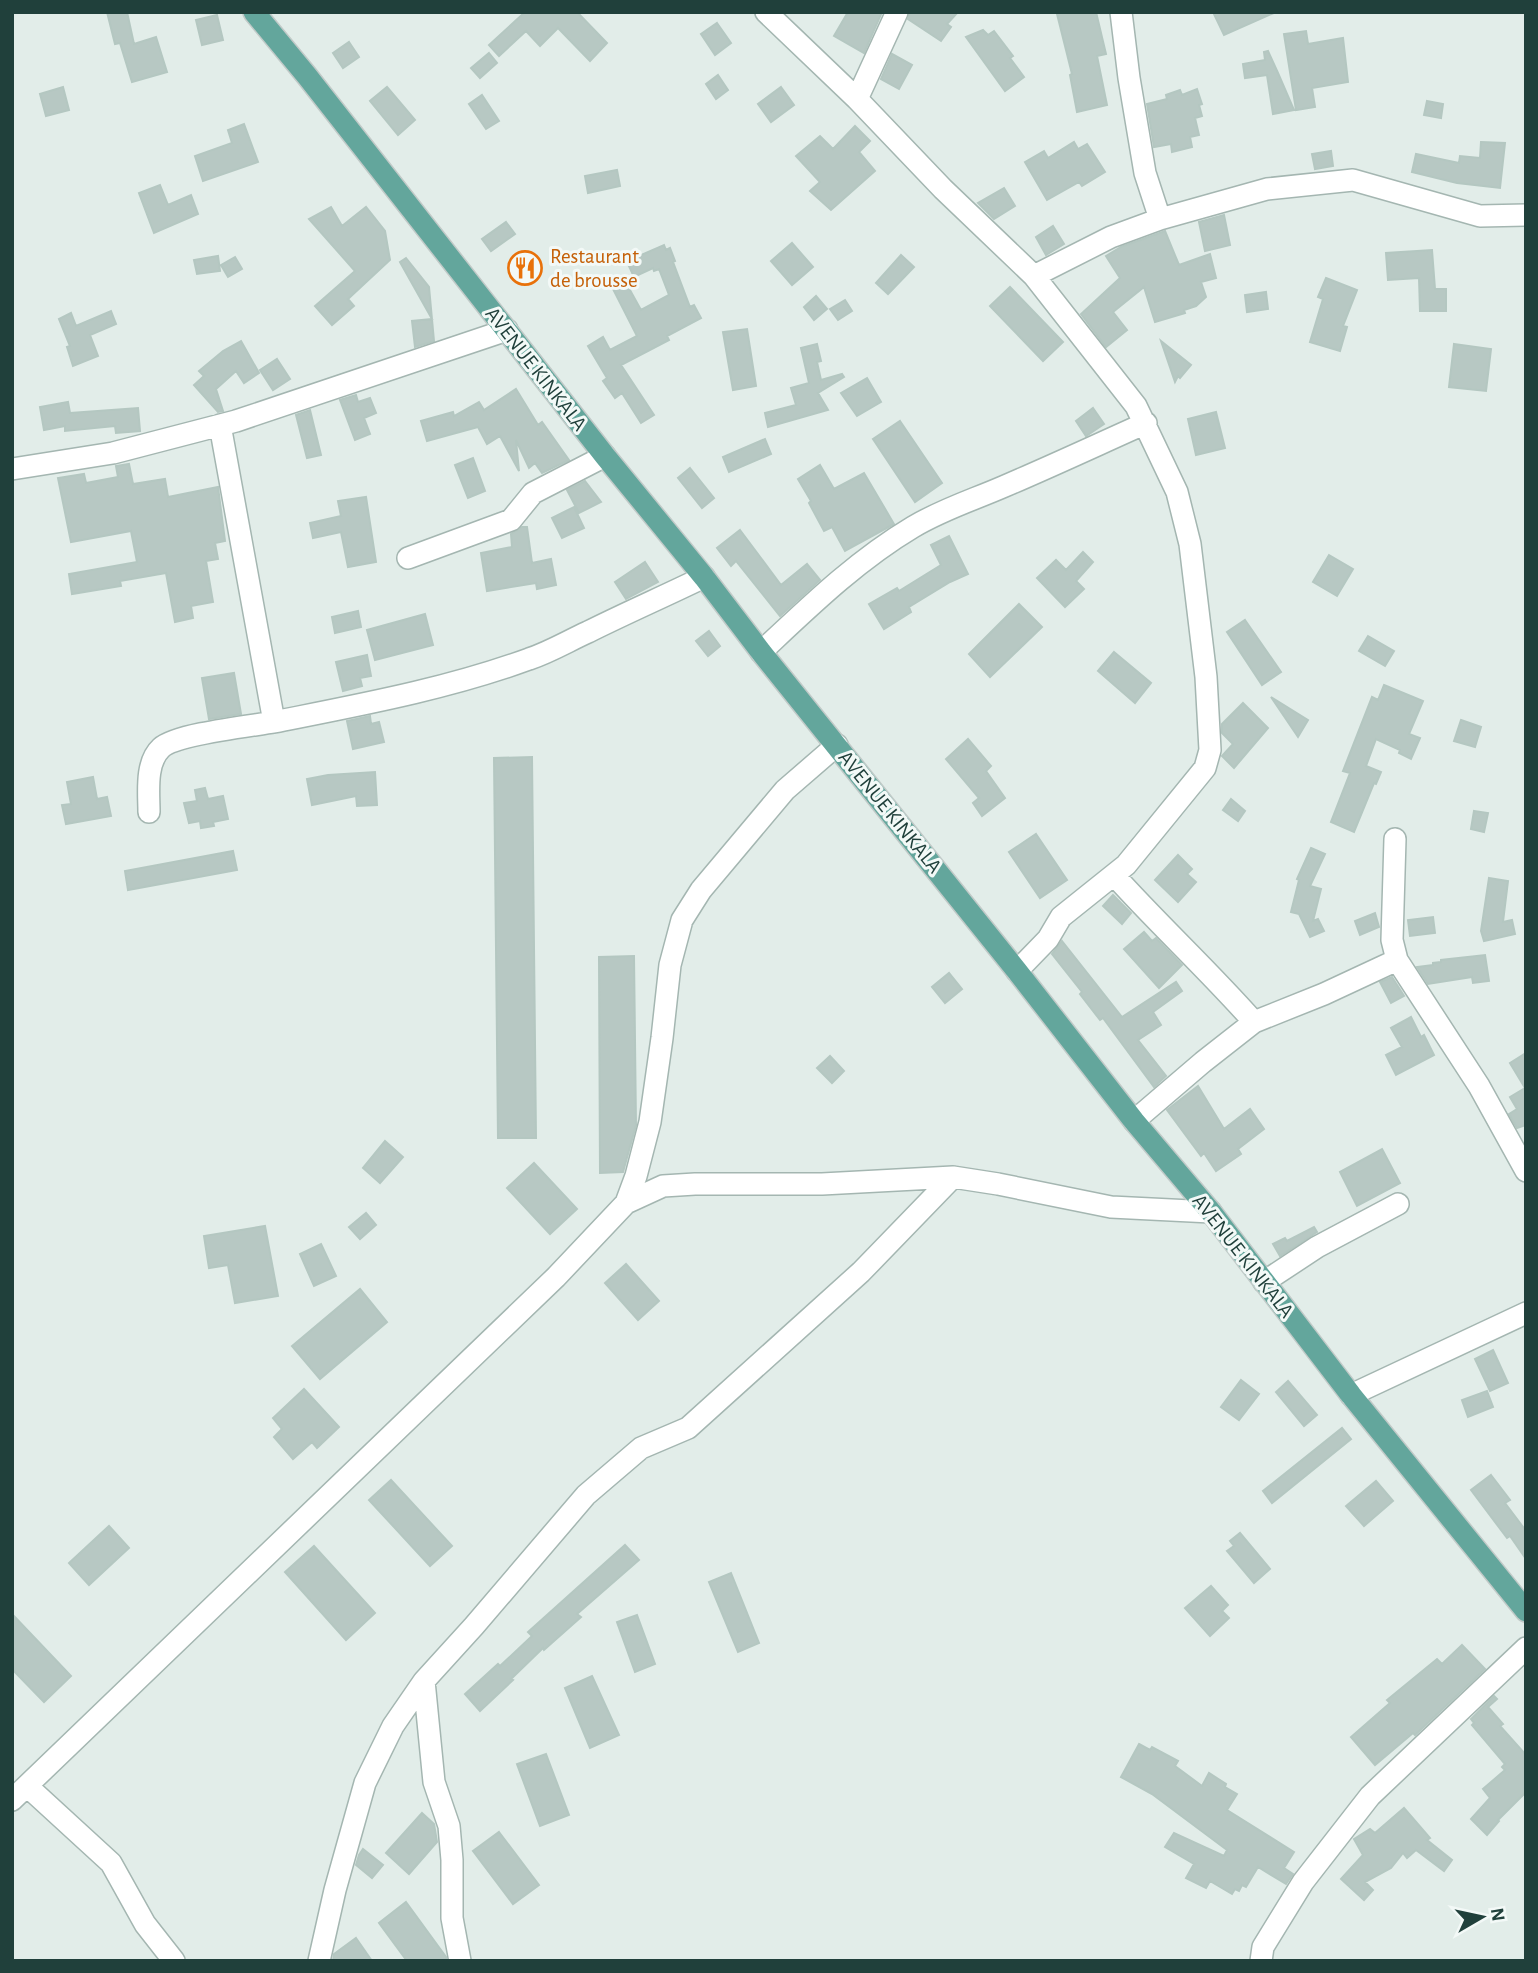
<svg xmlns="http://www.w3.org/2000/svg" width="1538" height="1973" viewBox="0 0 1538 1973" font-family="'Alegreya Sans',sans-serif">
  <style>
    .building { fill: #b7c8c3; stroke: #b4c7c1; stroke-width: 2 }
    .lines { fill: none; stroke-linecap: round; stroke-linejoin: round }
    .minor-casing { stroke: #a4b6b1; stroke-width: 24 }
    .major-casing { stroke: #c1cac8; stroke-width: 24 }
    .minor { stroke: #fff; stroke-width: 21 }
    .major { stroke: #63a69c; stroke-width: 21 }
    .labels { text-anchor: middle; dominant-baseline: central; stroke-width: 6; stroke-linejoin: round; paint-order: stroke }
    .food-label { font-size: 21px; fill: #c56008; stroke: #f3f9f7; text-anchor: start }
    .street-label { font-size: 21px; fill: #20403b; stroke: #f3f9f7 }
  </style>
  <rect width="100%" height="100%" fill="#e2ede9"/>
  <path class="building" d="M107 12H127L134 44 156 37 167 72 132 82 120 43 115 44Z
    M525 12H577L607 43 590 61 558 28 540 46 526 31 499 56 489 45Z
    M848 12H882L864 53 834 36Z
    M910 12H958L947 24 951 27 941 41 908 19Z
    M1064 12H1096L1106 54 1097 56 1107 105 1077 112 1070 75 1072 74 1057 14Z
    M1213 12H1276L1224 35Z
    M217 15 223 40 202 45 196 20Z
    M717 23 731 43 715 55 701 34Z
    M983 30 988 35 994 31 1013 56 1010 58 1024 77 1005 91 966 37Z
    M1306 31 1308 44 1343 38 1348 82 1312 88 1315 107 1296 110 1284 34Z
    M349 42 359 57 343 68 333 53Z
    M1268 51 1278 73 1294 110 1273 114 1267 75 1245 78 1243 64 1265 60 1264 52Z
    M489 53 497 63 480 78 471 68Z
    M892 54 912 65 899 89 881 79Z
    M718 75 728 90 716 99 706 84Z
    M63 87 69 110 46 116 40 94Z
    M387 87 415 120 398 135 370 101Z
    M781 87 794 105 771 122 758 104Z
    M1197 89 1202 104 1199 105 1202 116 1195 118 1199 135 1190 137 1192 147 1172 152 1171 144 1154 147 1147 104 1167 99 1166 95 1180 90 1182 95Z
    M482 95 499 121 486 129 469 104Z
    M1427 101 1443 104 1441 118 1424 115Z
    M244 124 258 162 203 181 195 156 232 143 228 130Z
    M855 126 870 141 859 152 875 171 831 210 810 191 820 182 796 156 820 136 833 149Z
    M1074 142 1078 149 1087 144 1105 172 1082 186 1079 182 1047 200 1025 162 1044 151 1048 158Z
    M1481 142 1505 143 1500 188 1457 183 1412 172 1416 154 1459 163 1460 156 1480 158Z
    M1331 151 1333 166 1315 169 1312 154Z
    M617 170 620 186 588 193 585 176Z
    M160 185 168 205 191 195 198 214 154 233 139 193Z
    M1004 188 1015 206 994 219 978 203Z
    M331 207 342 226 366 207 385 231 390 260 348 299 354 306 332 325 315 306 355 271 309 219Z
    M1224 215 1230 245 1205 251 1199 222Z
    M506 222 515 234 491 251 482 239Z
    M1053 226 1064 244 1046 255 1036 237Z
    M1165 231 1179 265 1210 254 1216 278 1201 282 1206 297 1196 306 1184 310 1185 313 1155 322 1144 287 1113 312 1127 330 1106 347 1081 314 1120 278 1106 256 1121 247Z
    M792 243 813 267 792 285 771 261Z
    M664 245 666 250 670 248 675 261 673 262 690 307 694 305 701 318 667 336 669 340 621 365 654 415 641 423 622 393 615 398 603 381 607 378 588 346 603 337 610 350 637 336 612 287 625 281 641 310 669 295 659 269 654 271 653 268 634 277 628 264 633 262 632 259Z
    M1432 250 1435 289H1446V311H1420L1419 278 1388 280 1386 253Z
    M901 255 914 267 888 294 876 283Z
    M218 256 220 271 197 274 194 260Z
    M235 257 242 269 228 277 221 265Z
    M406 258 429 287 434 341 415 347 412 321 432 319 400 262Z
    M1326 278 1357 290 1343 326 1347 327 1340 351 1310 342 1323 299 1318 297Z
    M1010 287 1063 342 1043 361 990 306Z
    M1266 292 1268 309 1247 312 1245 295Z
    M816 296 827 309 814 320 804 307Z
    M845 300 852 311 838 320 830 309Z
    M111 311 116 324 90 335 98 356 73 366 67 347 70 346 59 319 71 313 76 326Z
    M747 329 756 386 733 390 723 332Z
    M241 341 259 373 244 383 236 371 216 389 223 411 218 412 194 385 204 376 199 371 223 351Z
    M1161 341 1191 365 1180 378 1178 376 1175 382Z
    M817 344 821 361 817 362 821 380 842 374 844 377 818 393 828 410 768 427 765 413 796 405 791 388 809 383 801 348Z
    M1454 344 1491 349 1486 391 1449 387Z
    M277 359 290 379 273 390 260 370Z
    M867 378 881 402 857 416 841 393Z
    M516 389 538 425 542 422 569 460 542 473 535 463 529 468 516 440 519 471 500 436 487 444 478 427 427 441 421 421 453 412 454 416 479 402 484 410Z
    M356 395 358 402 370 398 376 413 364 418 370 434 355 440 340 400Z
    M68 402 70 413 138 408 140 431 116 433 115 426 65 431V426L44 430 40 407Z
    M1093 408 1104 424 1086 436 1076 421Z
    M310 410 321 455 307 458 296 415Z
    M1216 412 1225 448 1196 455 1188 419Z
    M900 421 942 483 915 502 873 439Z
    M765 439 771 454 729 472 723 457Z
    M473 458 485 491 468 498 455 465Z
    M129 464 133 484 165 479 168 497 218 487 225 541 215 543 218 559 206 561 213 602 191 606 193 618 175 622 166 573 120 581 121 586 72 594 69 574 137 562 131 531 71 542 58 478 84 474 86 483 118 477 116 466Z
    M820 465 834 489 864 473 894 524 845 551 832 527 824 531 809 503 811 501 798 479Z
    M690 468 714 498 702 508 678 478Z
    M585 481 601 502 579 513 567 490Z
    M366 497 376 562 348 567 341 532 313 538 310 523 341 516 338 501Z
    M574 507 584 528 562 538 552 518Z
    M522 527H527L532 563 551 559 556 585 537 589 536 583 487 591 481 553 512 547 511 534Z
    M740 530 781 585 807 564 820 580 780 616 736 561 731 566 717 548Z
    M949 536 968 574 950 582 909 607 911 612 884 629 869 604 897 588 899 591 941 565 931 545Z
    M1083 552 1093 562 1076 581 1084 589 1065 607 1037 578 1056 560 1066 570Z
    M1329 555 1353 569 1337 596 1313 582Z
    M645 562 658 582 626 599 615 582Z
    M1019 604 1042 627 990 677 969 654Z
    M358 611 361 627 335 633 332 617Z
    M425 614 433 645 375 660 367 630Z
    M1245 620 1281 672 1262 685 1227 632Z
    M709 631 720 646 708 656 696 641Z
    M1368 636 1394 651 1385 666 1359 651Z
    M1114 652 1151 683 1135 703 1098 671Z
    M367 655 371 676 360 678 362 686 343 691 336 662Z
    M234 673 241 714 209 719 202 678Z
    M1384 685 1423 701 1409 734 1420 738 1411 759 1399 753 1400 750 1376 739 1366 766 1381 772 1376 784 1374 783 1354 832 1331 822 1350 773 1343 771 1372 697 1378 700Z
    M1271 697 1308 720 1298 737Z
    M1243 703 1268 728 1234 768 1222 756 1233 744 1222 733V724Z
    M370 716 371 724 379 722 384 742 353 749 347 721Z
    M1461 720 1481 727 1475 747 1454 741Z
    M968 739 991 766 986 771 1005 798 982 816 973 803 979 798 946 759Z
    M532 757 536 1138H498L494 758Z
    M375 772 377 805 357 806 356 796 312 805 307 779 328 775Z
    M93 777 97 799 107 797 111 816 66 824 62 805 71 804 67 782Z
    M205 788 208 799 223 796 228 819 213 822 214 826 201 828 200 821 189 823 184 803 197 801 195 790Z
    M1231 799 1245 811 1238 821 1223 810Z
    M1474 811 1488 813 1484 832 1471 829Z
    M1036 834 1067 880 1040 898 1009 852Z
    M1311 848 1325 854 1310 886 1321 889 1313 921 1318 919 1324 931 1310 937 1299 914 1291 912 1299 880 1297 879Z
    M233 851 237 870 128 890 125 871Z
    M1178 855 1192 869 1187 874 1196 882 1178 902 1155 880Z
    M1489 878 1508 881 1503 922 1512 920 1515 934 1484 941 1481 931Z
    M1113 895 1131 913 1122 924 1103 906Z
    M1375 913 1379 927 1360 935 1355 921Z
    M1433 917 1435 933 1410 936 1408 920Z
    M1144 932 1152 941 1156 938 1182 965 1159 988 1124 949Z
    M1062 941 1122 1017 1176 982 1182 991 1153 1012 1161 1025 1138 1040 1166 1076 1154 1087 1103 1018 1100 1020 1080 994 1082 992 1052 954Z
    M1485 955 1489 981 1473 983 1472 977 1428 984 1417 967 1433 965V963L1441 962V960Z
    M634 956 636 1125 623 1172 600 1173 599 957Z
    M949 973 962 989 945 1003 932 987Z
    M1392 977 1404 996 1391 1003 1380 982Z
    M1411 1017 1421 1037 1424 1035 1434 1055 1396 1075 1386 1055 1402 1047 1391 1028Z
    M1526 1053V1125L1517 1128 1509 1114 1517 1109 1510 1097 1525 1088 1510 1063Z
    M830 1056 844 1071 832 1083 817 1068Z
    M1198 1086 1224 1129 1250 1109 1264 1129 1238 1149 1241 1154 1216 1171 1204 1153 1201 1156 1167 1110Z
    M385 1141 403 1157 380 1183 363 1168Z
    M1382 1149 1400 1183 1357 1206 1340 1172Z
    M534 1163 577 1209 550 1234 507 1188Z
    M366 1213 376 1225 360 1239 349 1227Z
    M265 1226 278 1296 235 1303 228 1265 209 1268 204 1236Z
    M1314 1227 1317 1232 1280 1256 1273 1244 1285 1238 1287 1241Z
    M321 1244 336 1276 314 1286 300 1254Z
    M626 1264 659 1301 638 1320 605 1283Z
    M360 1289 387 1322 320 1379 292 1346Z
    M1493 1350 1508 1383 1490 1391 1475 1359Z
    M1241 1380 1259 1394 1239 1420 1221 1407Z
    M1288 1381 1317 1415 1304 1426 1276 1392Z
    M304 1389 339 1427 317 1448 312 1442 293 1459 274 1437 282 1429 273 1418Z
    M1487 1391 1493 1407 1468 1417 1462 1400Z
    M1342 1428 1351 1439 1272 1503 1263 1491Z
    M1491 1475 1510 1500 1505 1503 1526 1531V1559L1510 1536 1507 1538 1471 1490Z
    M391 1480 452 1546 430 1566 369 1500Z
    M1376 1481 1393 1501 1364 1526 1346 1506Z
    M109 1526 129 1548 89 1585 69 1563Z
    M1240 1533 1270 1569 1254 1583 1227 1551 1234 1546 1230 1541Z
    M625 1545 639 1560 577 1614 581 1617 544 1650 543 1648 511 1679 513 1680 480 1711 465 1694 498 1664 500 1666 532 1636 528 1632Z
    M314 1546 375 1613 346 1640 285 1572Z
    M731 1573 759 1643 738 1652 709 1582Z
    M1211 1586 1228 1605 1222 1611 1229 1618 1210 1636 1185 1608Z
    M12 1614 71 1676 44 1702 12 1669Z
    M637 1615 655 1664 635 1672 617 1622Z
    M1462 1645 1485 1669 1415 1735 1413 1733 1375 1765 1351 1737 1390 1703 1387 1700 1437 1659 1442 1664Z
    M592 1676 619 1735 590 1748 565 1688Z
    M1494 1696 1497 1699 1488 1707 1503 1724 1500 1726 1526 1755V1792L1498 1820 1499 1821 1487 1835 1471 1819 1490 1798 1483 1789 1505 1770 1502 1767 1505 1764 1472 1725 1474 1723 1471 1719Z
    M1139 1744 1150 1750 1152 1747 1178 1761 1175 1766 1202 1786 1209 1773 1226 1784 1225 1787 1237 1794 1227 1810 1294 1852 1284 1868 1293 1874 1286 1884 1258 1867 1246 1887 1242 1885 1239 1891 1235 1889 1232 1894 1210 1881 1206 1888 1186 1878 1194 1864 1165 1847 1174 1833 1224 1856 1227 1850 1152 1794 1121 1777Z
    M546 1754 569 1815 540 1826 517 1764Z
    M1404 1808 1430 1838 1427 1840 1452 1860 1444 1871 1416 1850 1407 1858 1403 1853 1391 1868 1365 1882 1373 1890 1364 1900 1341 1879 1363 1855 1354 1839 1370 1829 1375 1833Z
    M422 1813 434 1824 437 1842 409 1874 386 1853Z
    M499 1832 539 1885 513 1904 473 1851Z
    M363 1849 383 1865 372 1878 356 1865 359 1855Z
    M406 1902 446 1957 447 1961H407L379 1923Z
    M356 1938 372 1961H333L334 1954Z"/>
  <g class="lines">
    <g class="minor-casing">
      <path id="minor" d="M766 12 857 99 943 189 1034 276 1136 406 1177 492 1190 544 1206 677 1210 750 1205 768 1126 865 1061 917 1048 939 1017 971
        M857 99 897 12
        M1160 219 1267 189 1353 180 1480 216 1526 215
        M1034 276 1111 237 1160 219 1145 173 1129 78 1121 12
        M220 425 274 722C359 705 447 689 529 659 550 652 568 641 588 632 626 613 665 596 704 577
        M12 469 113 453 236 421 507 330
        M408 558 511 520 533 493 605 456
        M761 652C809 607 856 561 913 527 943 509 973 500 1005 486 1052 466 1099 444 1146 423
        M149 812C149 793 145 763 161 748 176 734 251 726 274 722
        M1395 839 1392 940 1397 960
        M1114 875C1159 925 1209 971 1254 1022
        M1134 1121 1203 1062 1254 1022 1324 994 1397 960 1479 1086 1526 1171
        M626 1203 663 1186 695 1184H822L953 1177 998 1184 1111 1207 1211 1212
        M1264 1282 1317 1247 1398 1204
        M1351 1395 1526 1313
        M27 1786 111 1863 145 1924 174 1961
        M12 1800 556 1277 626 1203 636 1176 650 1122 662 1038 670 965 682 920 701 890 785 790 837 745
        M319 1961 335 1890 365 1783 393 1726 424 1681
        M460 1961 452 1918V1860L449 1826 434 1782 424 1681 474 1626 586 1495 641 1448 688 1428 861 1272 953 1177
        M1261 1961 1263 1947 1303 1882 1370 1796 1526 1648"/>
    </g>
    <g class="major-casing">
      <path id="major" d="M254 12 307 76 605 456 704 577 761 652 1017 971 1134 1121 1211 1212 1351 1395 1526 1611"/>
    </g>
    <use href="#minor" class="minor"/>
    <use href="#major" class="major"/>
  </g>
  <defs>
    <g id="restaurant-ring" transform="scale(1.75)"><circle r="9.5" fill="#f3f9f7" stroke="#e8710a" stroke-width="1.5"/><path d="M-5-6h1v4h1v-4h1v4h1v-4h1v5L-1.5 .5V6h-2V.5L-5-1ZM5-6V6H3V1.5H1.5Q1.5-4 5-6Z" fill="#e8710a"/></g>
  </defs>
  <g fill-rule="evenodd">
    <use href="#restaurant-ring" x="525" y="268"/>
  </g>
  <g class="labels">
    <g class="food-label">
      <text x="550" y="256">Restaurant<tspan x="550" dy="24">de brousse</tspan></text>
    </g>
    <g class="street-label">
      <text transform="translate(536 369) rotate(52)">AVENUE KINKALA</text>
      <text transform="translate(890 812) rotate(51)">AVENUE KINKALA</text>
      <text transform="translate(1243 1256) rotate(52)">AVENUE KINKALA</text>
    </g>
  </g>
  <rect width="1538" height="1973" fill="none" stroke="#20403b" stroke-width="28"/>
  <g transform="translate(1482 1917) rotate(81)" stroke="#f3f9f7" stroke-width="5" paint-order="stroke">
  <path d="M0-5L12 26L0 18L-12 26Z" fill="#20403b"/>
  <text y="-10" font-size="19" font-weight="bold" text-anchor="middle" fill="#20403b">N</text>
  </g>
</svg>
